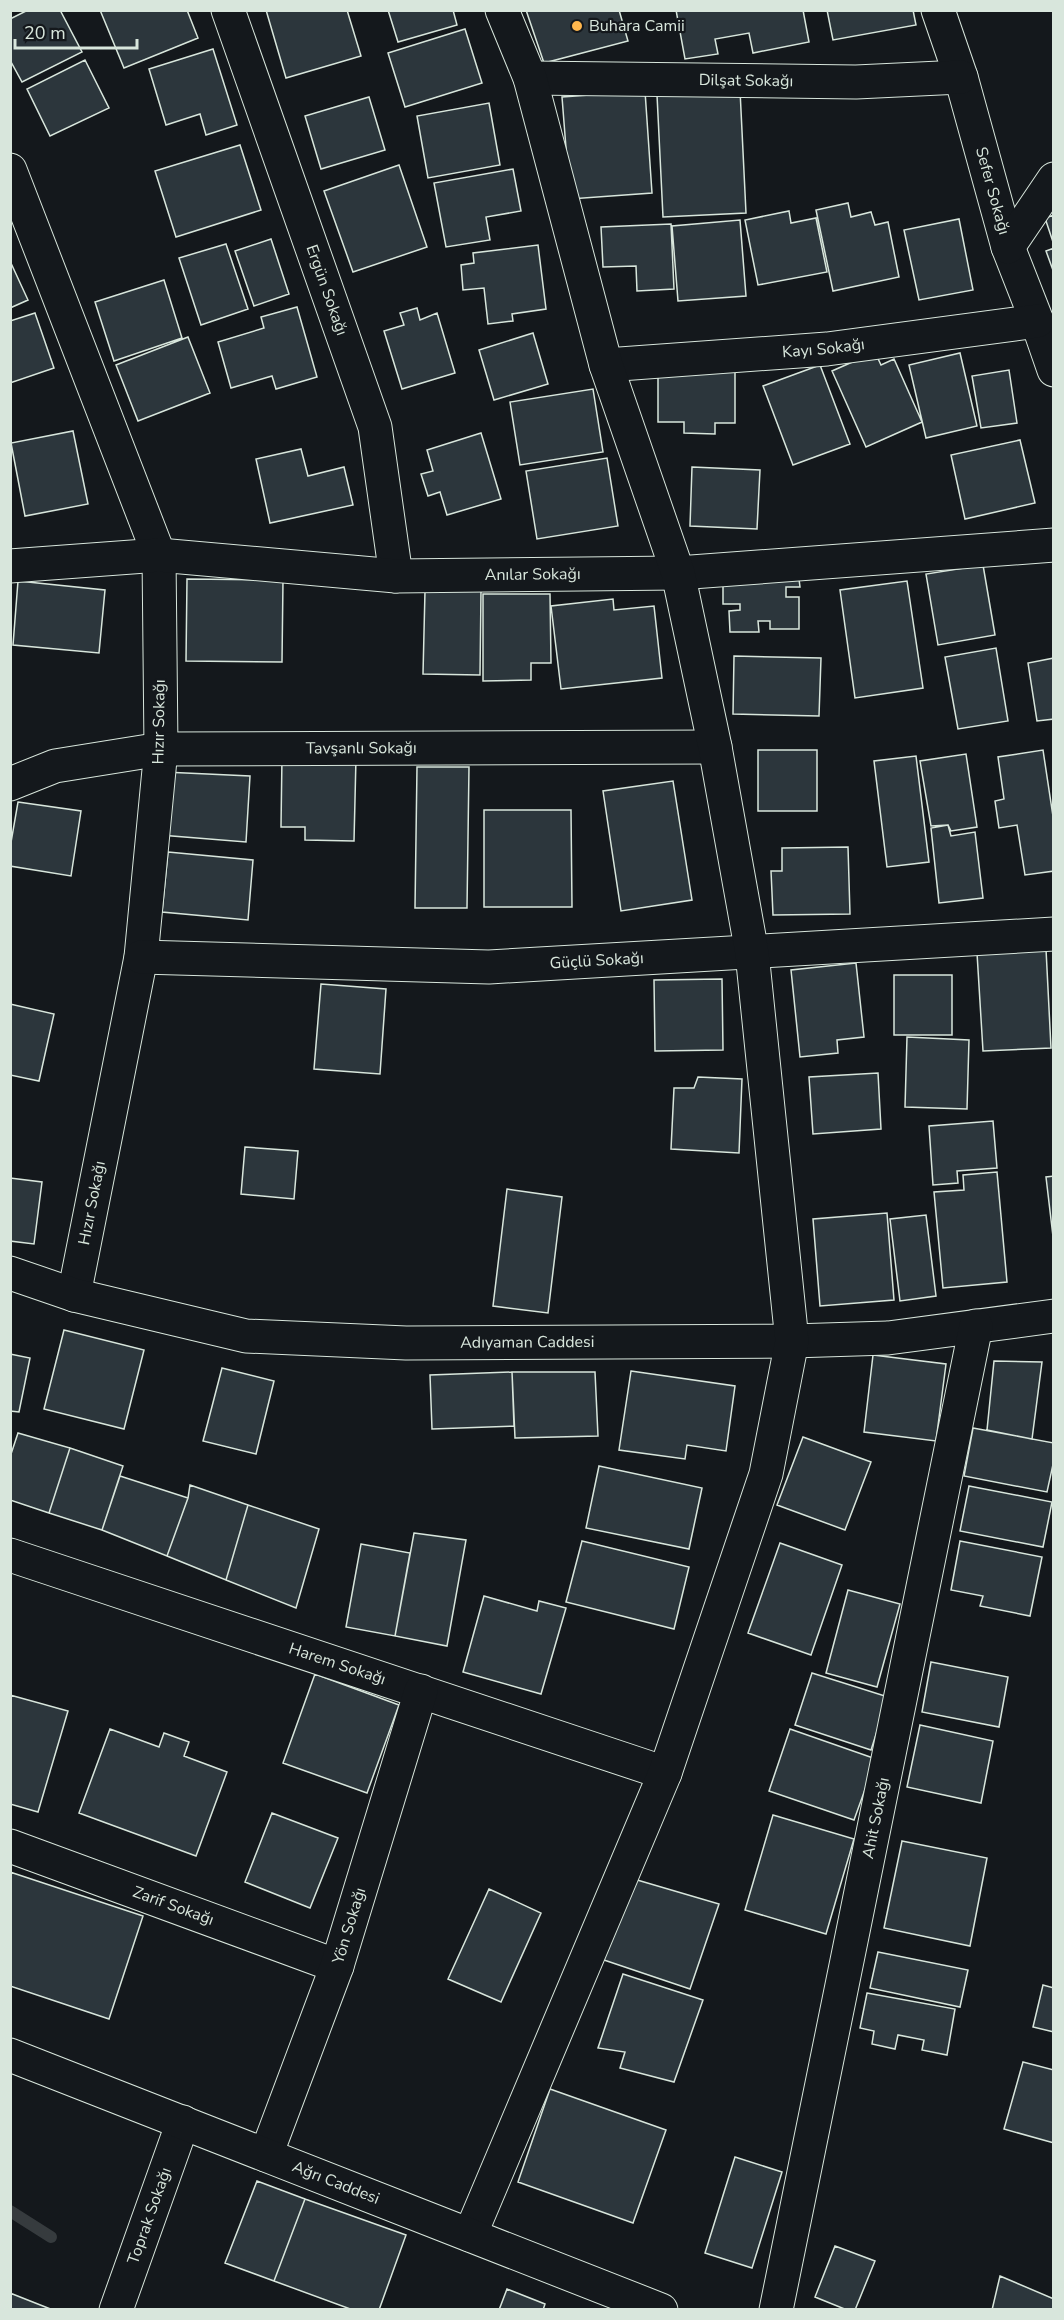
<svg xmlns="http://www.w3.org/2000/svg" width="1064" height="2320" viewBox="0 0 1064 2320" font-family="'Nunito Sans',sans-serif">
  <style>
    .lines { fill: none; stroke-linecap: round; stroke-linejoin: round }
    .stream { stroke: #363b3e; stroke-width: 12 }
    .building { fill: #2c363c; stroke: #d8e6dc; stroke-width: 1.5 }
    .street-casing { stroke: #d8e6dc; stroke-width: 35 }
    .secondary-casing { stroke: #d8e6dc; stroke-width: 35 }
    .street { stroke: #14181c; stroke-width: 33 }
    .secondary { stroke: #14181c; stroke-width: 33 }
    .poi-dot { fill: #ffb74d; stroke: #14181c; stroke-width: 2 }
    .labels { text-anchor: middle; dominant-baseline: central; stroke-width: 4.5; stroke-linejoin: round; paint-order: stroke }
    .poi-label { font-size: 16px; fill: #d8e6dc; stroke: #14181c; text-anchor: start }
    .street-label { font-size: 16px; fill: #d8e6dc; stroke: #14181c }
  </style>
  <rect width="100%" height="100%" fill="#14181c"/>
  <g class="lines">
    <path class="stream" d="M10 2211 51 2237"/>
  </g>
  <path class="building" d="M28 10H60L82 52 22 82 10 60V19Z
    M100 10H187L198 38 124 68Z
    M266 10H347L361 56 286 78Z
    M388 10H453L457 25 398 42Z
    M526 10H619L628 41 544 63Z
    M676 10H803L809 42 753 53 749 33 715 39 718 54 685 59Z
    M827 10H913L916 25 833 40Z
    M465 29 482 83 405 107 388 53Z
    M213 49 237 125 206 135 200 114 166 125 149 69Z
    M85 60 109 108 50 136 27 89Z
    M740 90 746 213 663 217 657 95Z
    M645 91 652 193 570 199 562 97Z
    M369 97 385 150 321 169 305 116Z
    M489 103 500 165 428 178 417 116Z
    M240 145 261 210 176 237 155 171Z
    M399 165 427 247 353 272 324 191Z
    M513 169 521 211 486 217 490 240 446 247 434 183Z
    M848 203 851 217 871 212 875 225 888 222 899 277 833 291 816 210Z
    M789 211 791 223 816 218 827 272 758 285 745 220Z
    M1054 215V245L1045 218Z
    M959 219 973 290 919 300 904 230Z
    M740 220 746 296 678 301 672 226Z
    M671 224 674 289 637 291 636 266 603 267 601 227Z
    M271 239 289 294 254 306 235 251Z
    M226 244 248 309 201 325 179 258Z
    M538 245 546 309 512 314 513 321 488 324 484 288 463 290 461 265 474 263 473 253Z
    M1054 248V273L1046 251Z
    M10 261 28 300 10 308Z
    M164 280 182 338 114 361 95 302Z
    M297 307 317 377 276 389 272 376 231 388 218 342 264 328 261 317Z
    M417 308 420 320 437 313 455 373 402 389 384 331 404 325 400 313Z
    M35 313 54 368 10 383V321Z
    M533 333 548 384 494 400 479 350Z
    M188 337 210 393 138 421 116 365Z
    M875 352 881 365 894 359 922 422 866 447 832 371Z
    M960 353 977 426 926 438 909 365Z
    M820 365 850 444 793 465 763 386Z
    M1009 370 1017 423 981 428 972 376Z
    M658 371H735V423H715V434L684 433V422H658Z
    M593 389 603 452 520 465 510 402Z
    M73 431 88 504 25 516 11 443Z
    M481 433 501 499 447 515 440 492 428 496 421 474 433 471 427 450Z
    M1020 440 1035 503 965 519 951 455Z
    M301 449 308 476 344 467 353 505 270 523 256 459Z
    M607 458 618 526 537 539 526 471Z
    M692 467 760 470 757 529 690 526Z
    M983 565 995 635 938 645 926 574Z
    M187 579 283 580 282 662 186 661Z
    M799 579 800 587H786V597H799V629H770V621H758L759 632H730L729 611 740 610V604H723V580Z
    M18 581 105 590 99 653 13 645Z
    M907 581 923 688 855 698 840 590Z
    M425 591H481L480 675 423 674Z
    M483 594H550L551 663H531V680L483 681Z
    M613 599 614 610 654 606 662 678 561 689 551 606Z
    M996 648 1008 721 958 729 945 657Z
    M734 656 821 658 819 716 733 714Z
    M1054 658V719L1037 721 1028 663Z
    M758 750H817V811H758Z
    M1043 750 1054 823V871L1025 875 1017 825 999 828 995 801 1004 799 998 757Z
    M966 754 977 827 951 831 948 825 931 826 920 761Z
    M282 756 356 758 354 841 305 840V827H281Z
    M916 756 929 862 887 867 874 761Z
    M417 767H469L467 908H415Z
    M164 772 250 776 246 842 160 835Z
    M673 781 692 900 621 911 603 791Z
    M18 802 81 811 71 876 10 866V848Z
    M484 810H571L572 907H484Z
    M948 825 951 836 975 832 983 898 939 903 931 828Z
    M848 847 850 914 773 915 771 871H782V848Z
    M168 852 253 860 248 920 162 912Z
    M1046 949 1051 1048 983 1051 977 953Z
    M856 963 864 1037 837 1040 838 1053 800 1057 791 970Z
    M894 975H952V1035H894Z
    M722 979 723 1050 655 1051 654 980Z
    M321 984 386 989 380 1074 314 1069Z
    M10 1004 54 1014 39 1081 10 1075Z
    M907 1037 969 1040 967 1109 905 1107Z
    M878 1073 881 1129 813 1134 809 1077Z
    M698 1077 742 1079 739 1153 671 1149 674 1088H694Z
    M993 1121 997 1168 957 1171 958 1183 933 1185 929 1126Z
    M245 1147 298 1151 294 1199 241 1194Z
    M997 1172 1007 1282 943 1288 934 1192 964 1190 963 1175Z
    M1054 1176V1245L1046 1177Z
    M10 1178 42 1182 34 1244 10 1241Z
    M507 1189 562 1197 548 1313 493 1306Z
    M887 1213 894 1300 820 1306 813 1219Z
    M926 1215 936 1296 900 1301 890 1219Z
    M64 1330 144 1350 124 1429 44 1409Z
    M10 1354 30 1358 19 1412 10 1411Z
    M873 1355 946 1364 936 1441 864 1432Z
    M994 1361 1042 1362 1032 1439 987 1430Z
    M222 1368 274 1381 256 1454 203 1441Z
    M631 1371 735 1386 726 1451 687 1445 685 1459 619 1450Z
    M512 1372 514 1426 432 1429 430 1375Z
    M512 1372H595L598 1436 515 1438Z
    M973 1428 1054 1443V1460L1047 1492 964 1476Z
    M18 1433 70 1448 49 1513 10 1500V1457Z
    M803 1437 871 1462 845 1530 777 1505Z
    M70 1448 123 1466 102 1530 49 1513Z
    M599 1466 702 1488 689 1549 586 1528Z
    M120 1476 188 1498 167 1556 102 1530Z
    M190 1485 248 1505 226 1580 167 1556 188 1498Z
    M969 1486 1052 1502 1043 1547 960 1531Z
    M248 1505 319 1529 296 1608 226 1580Z
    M414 1533 466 1540 447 1646 395 1636Z
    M582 1541 689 1567 674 1629 566 1602Z
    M960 1541 1042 1557 1030 1616 980 1606 983 1596 951 1590Z
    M780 1543 842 1565 811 1655 748 1633Z
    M361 1544 410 1553 395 1636 346 1627Z
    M848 1590 900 1604 877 1687 826 1673Z
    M484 1596 537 1611 539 1601 566 1608 541 1694 463 1672Z
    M931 1662 1008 1677 999 1727 922 1712Z
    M812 1673 888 1697 871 1750 795 1725Z
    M315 1674 399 1705 367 1793 283 1763Z
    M10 1695 68 1711 38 1812 10 1804Z
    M920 1725 993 1741 981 1803 907 1787Z
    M110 1729 159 1747 164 1733 189 1742 184 1756 227 1772 196 1856 79 1813Z
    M790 1729 876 1759 854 1820 769 1791Z
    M272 1813 338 1838 310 1908 245 1882Z
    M773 1815 854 1839 826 1934 745 1910Z
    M902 1841 987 1858 970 1946 884 1928Z
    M10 1872 143 1916 109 2019 10 1986Z
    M627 1877 719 1904 690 1989 601 1959Z
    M489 1889 541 1913 501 2002 448 1979Z
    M878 1952 968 1970 960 2007 870 1988Z
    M623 1974 703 2000 674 2082 620 2068 625 2052 598 2048Z
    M1043 1985 1054 1988V2032L1033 2027Z
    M867 1993 955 2009 947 2055 922 2050 924 2040 898 2035 895 2049 872 2044 874 2031 860 2028Z
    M1023 2062 1054 2070V2143L1004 2129Z
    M550 2089 666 2130 633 2223 518 2182Z
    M735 2157 782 2172 752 2268 705 2253Z
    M257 2181 305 2199 274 2281 225 2263Z
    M305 2199 406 2235 379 2310H353L274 2281Z
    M835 2246 875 2261 855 2310H847L815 2297Z
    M1000 2276 1054 2299V2310H992Z
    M507 2289 545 2304 543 2310H499Z
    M10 2293 53 2310H10Z"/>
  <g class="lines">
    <g class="street-casing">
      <g id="street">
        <path id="s1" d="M228 10 375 427 396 576"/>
        <path id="s2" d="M938 10 961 77 1008 247 1037 321 1054 370"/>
        <path id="s3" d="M530 78 856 82 961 77"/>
        <path d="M10 170 159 555 161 749 141 957 74 1295"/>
        <path d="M1008 247 1054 179"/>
        <path id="s4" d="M606 365 827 349 1037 321"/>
        <path id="s5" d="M10 566 159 555 396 576 678 573 1054 545"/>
        <path id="s6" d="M10 784 55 766 161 749 715 747"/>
        <path id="s7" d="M141 957 489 967 1054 934"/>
        <path id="s8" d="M10 1273 74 1295 246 1336 406 1343 792 1341 888 1338 1054 1316"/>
        <path id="s9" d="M10 1555 665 1773"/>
        <path id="s10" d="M10 1846 337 1966"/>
        <path id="s11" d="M266 2155 337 1966 421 1691"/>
        <path d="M470 2235 665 1773 766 1474 792 1341 752 953 715 747 678 573 606 365 530 78 502 10"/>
        <path id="s12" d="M116 2310 183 2122"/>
        <path id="s13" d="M776 2310 976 1326"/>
      </g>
    </g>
    <g class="secondary-casing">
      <g id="secondary">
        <path id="s14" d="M10 2055 661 2310"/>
      </g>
    </g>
    <use href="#street" class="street"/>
    <use href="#secondary" class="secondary"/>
  </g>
  <circle class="poi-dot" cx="577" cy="26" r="6"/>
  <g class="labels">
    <g class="poi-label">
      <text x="589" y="26">Buhara Camii</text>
    </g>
    <g class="street-label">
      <text stroke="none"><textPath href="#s3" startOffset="216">Dilşat Sokağı</textPath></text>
      <text stroke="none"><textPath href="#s2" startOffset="189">Sefer Sokağı</textPath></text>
      <text stroke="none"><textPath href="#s1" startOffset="297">Ergün Sokağı</textPath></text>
      <text stroke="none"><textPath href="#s4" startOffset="218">Kayı Sokağı</textPath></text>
      <text stroke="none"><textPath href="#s5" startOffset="524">Anılar Sokağı</textPath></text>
      <text transform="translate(159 722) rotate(-89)">Hızır Sokağı</text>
      <text stroke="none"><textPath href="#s6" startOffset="356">Tavşanlı Sokağı</textPath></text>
      <text stroke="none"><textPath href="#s7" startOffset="456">Güçlü Sokağı</textPath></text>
      <text transform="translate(92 1203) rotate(-79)">Hızır Sokağı</text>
      <text stroke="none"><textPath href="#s8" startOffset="526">Adıyaman Caddesi</textPath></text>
      <text stroke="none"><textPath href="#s9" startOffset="345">Harem Sokağı</textPath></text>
      <text stroke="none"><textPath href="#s13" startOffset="502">Ahit Sokağı</textPath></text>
      <text stroke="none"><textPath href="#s10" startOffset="174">Zarif Sokağı</textPath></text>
      <text stroke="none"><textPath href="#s11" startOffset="244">Yön Sokağı</textPath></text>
      <text stroke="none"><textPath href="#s14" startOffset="350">Ağrı Caddesi</textPath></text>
      <text stroke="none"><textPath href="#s12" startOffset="100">Toprak Sokağı</textPath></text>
    </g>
  </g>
  <rect width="1064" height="2320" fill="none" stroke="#d8e6dc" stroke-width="24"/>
  <path d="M15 39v9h122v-9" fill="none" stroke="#d8e6dc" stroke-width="3"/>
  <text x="24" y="39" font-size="18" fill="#d8e6dc" stroke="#14181c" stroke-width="4.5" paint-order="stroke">20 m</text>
</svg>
